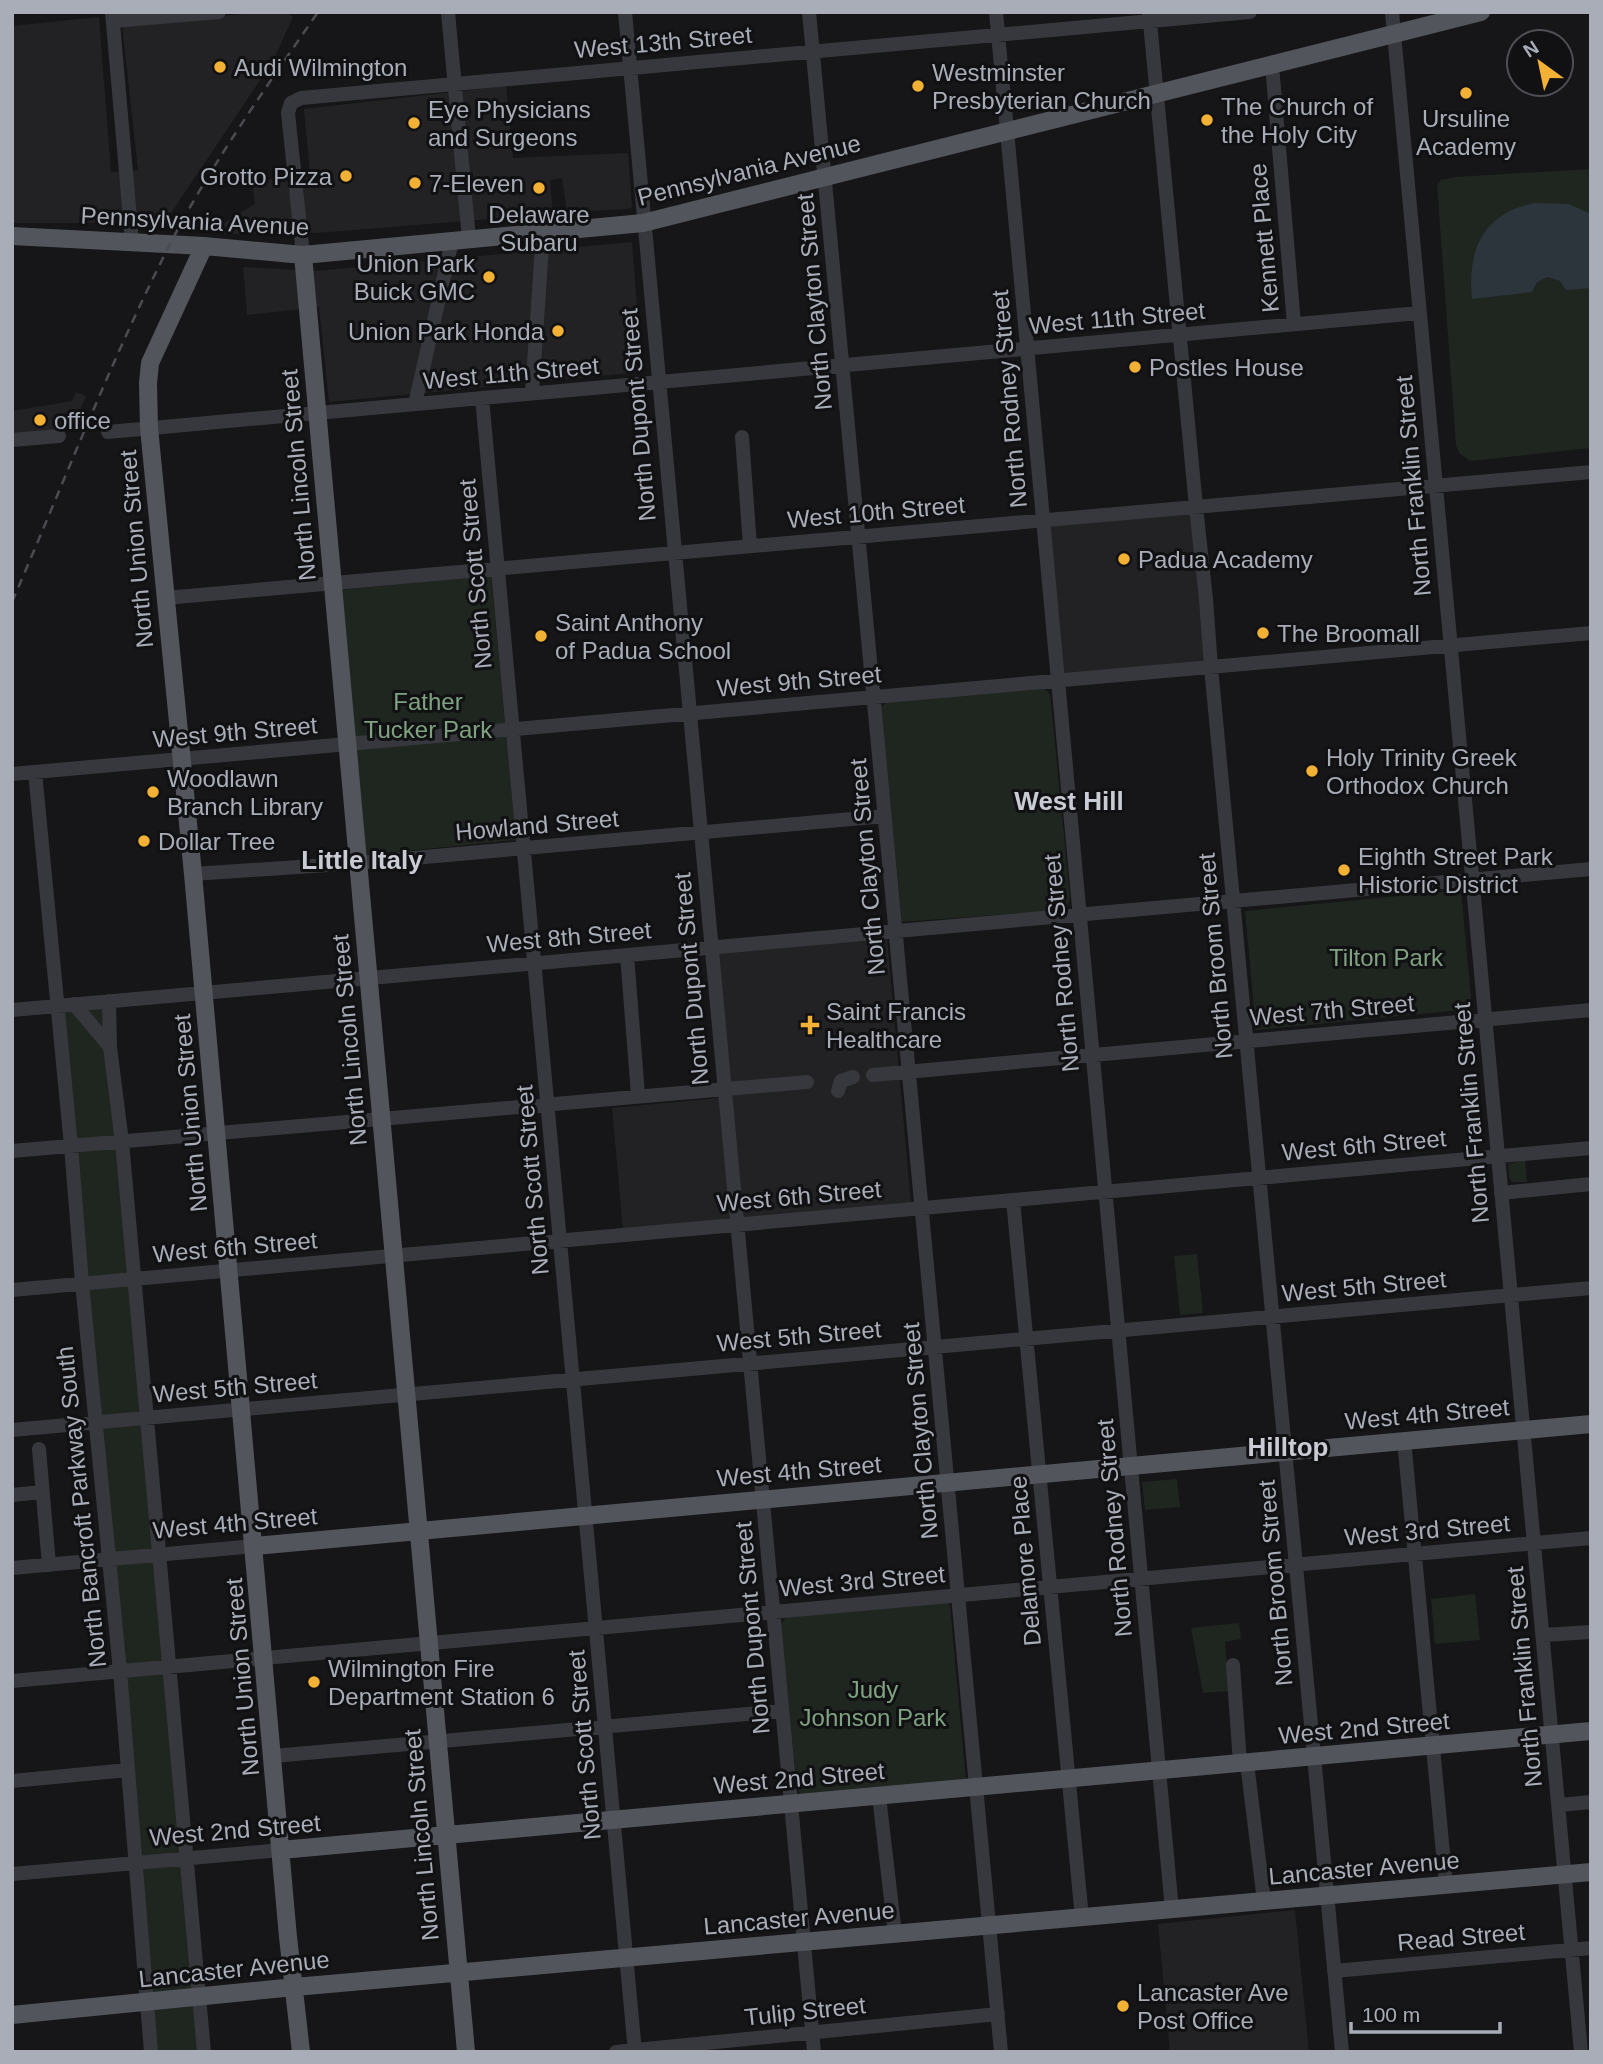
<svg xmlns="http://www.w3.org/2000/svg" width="1603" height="2064" viewBox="0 0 1603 2064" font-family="Helvetica,sans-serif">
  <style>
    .built { fill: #222225 }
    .green { fill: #1e261f }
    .water { fill: #2c353c }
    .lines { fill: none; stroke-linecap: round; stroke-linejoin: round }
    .minor { stroke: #37383d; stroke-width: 14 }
    .major { stroke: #53555c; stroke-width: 18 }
    .rail { stroke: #4a4c52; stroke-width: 2.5; stroke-dasharray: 9 7; stroke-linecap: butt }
    .poi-dot { fill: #f2b134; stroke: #111113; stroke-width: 2.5 }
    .labels { text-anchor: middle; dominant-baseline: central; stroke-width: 6; stroke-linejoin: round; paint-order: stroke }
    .street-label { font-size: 24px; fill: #a8adb8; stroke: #111113 }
    .poi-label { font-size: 24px; fill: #a8adb8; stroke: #111113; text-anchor: start }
    .park-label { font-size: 24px; fill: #7fa381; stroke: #111113 }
    .neighbourhood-label { font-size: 26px; font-weight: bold; fill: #c9ccd4; stroke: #111113 }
  </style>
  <rect width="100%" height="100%" fill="#161618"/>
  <path class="built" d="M264 12H286L293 17 273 61 161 228 115 223H12V26L99 17 111 172 138 170 122 25Z
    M506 86 513 158 628 153 632 207 628 209 567 212 562 178 550 180 553 214 316 233 221 234 225 222 255 204 252 182 310 173 304 109Z
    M632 242 642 372 329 402 319 307 247 315 243 267 316 271Z
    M76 392 86 396 71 430 12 434V411L72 401Z
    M1196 507 1211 667 1058 681 1043 520Z
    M887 938 911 1203 623 1230 612 1108 730 1097 718 954Z
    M1295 1910 1309 2052H1170L1158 1924Z"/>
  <path class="green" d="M1591 169V448L1470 461 1459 453 1456 445 1437 185 1441 180 1455 177Z
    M491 576 516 840 365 855 340 590Z
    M1044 688 1050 694 1051 702 1070 897 1068 907 1059 910 902 922 881 707 887 702Z
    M1461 890 1472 1009 1256 1030 1245 911Z
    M109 1001 204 2052H151L58 1006Z
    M1525 1160 1527 1182H1512L1509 1178 1508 1164Z
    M1197 1254 1203 1313 1180 1315 1174 1256Z
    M1177 1479 1180 1507 1145 1510 1142 1482Z
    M1475 1594 1480 1640 1435 1644 1431 1599Z
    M948 1603 950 1606 966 1782 802 1796 797 1789 781 1624 787 1616Z
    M1239 1623 1241 1639 1225 1642 1229 1691 1203 1693 1191 1628Z"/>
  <path class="water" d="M1535 203 1569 204 1591 214V288L1566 290 1560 281 1547 277 1537 282 1532 292 1472 299C1467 250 1483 213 1535 203Z"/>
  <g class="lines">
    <path class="minor" d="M112 12 132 241
      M448 12 469 239
      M625 12 814 2052
      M809 12 1001 2052
      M996 12 1172 1910
      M1149 12 1196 507 1206 599 1211 667 1342 2052
      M1392 12 1581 2052
      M113 21 219 12
      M1272 65 1294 324
      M303 255 288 113 291 103 301 98 1250 12
      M532 393 543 232
      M482 398 635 2052
      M415 404 452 241
      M108 432 1419 313
      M742 437 750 546
      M12 440 59 436
      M165 598 1591 472
      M35 772 71 1146 82 1283 120 1671 151 2052
      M12 774 1591 633
      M193 874 357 863 885 816
      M627 955 638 1095
      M109 1001 110 1047 122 1142 204 2052
      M74 1004 110 1047
      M12 1010 1591 869
      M873 1075 1591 1010
      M838 1091 841 1081 853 1077
      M12 1151 807 1082
      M1501 1193 1591 1184
      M1013 1200 1082 1918
      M12 1290 1591 1148
      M12 1430 1591 1288
      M1404 1440 1446 1885
      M39 1449 49 1565
      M12 1495 42 1492
      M12 1568 255 1546
      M1543 1635 1591 1632
      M1233 1665 1240 1763
      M12 1681 1591 1538
      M273 1756 782 1711
      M1247 1763 1264 1901
      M12 1781 128 1770
      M879 1796 895 1934
      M1559 1805 1591 1802
      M12 1874 281 1850
      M1334 1971 1591 1948
      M616 2052 998 2014"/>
    <path class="major" d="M12 236 204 246 303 255 643 223 1481 12
      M204 246 150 363 148 383 149 428 193 874 288 1937 301 2052
      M303 255 466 2052
      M255 1546 1591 1424
      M281 1850 1591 1731
      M12 2015 295 1987 1591 1872"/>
    <path class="rail" d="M12 602C62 487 107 370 163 258 206 171 263 92 318 12"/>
  </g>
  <g class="poi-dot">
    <circle cx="220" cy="67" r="7"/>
    <circle cx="918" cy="86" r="7"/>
    <circle cx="1466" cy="93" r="7"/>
    <circle cx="1207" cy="120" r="7"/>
    <circle cx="414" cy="123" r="7"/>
    <circle cx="346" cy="176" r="7"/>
    <circle cx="415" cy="183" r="7"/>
    <circle cx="539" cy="188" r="7"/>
    <circle cx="489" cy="277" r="7"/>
    <circle cx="558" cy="331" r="7"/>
    <circle cx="1135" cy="367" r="7"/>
    <circle cx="40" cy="420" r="7"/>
    <circle cx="1124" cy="559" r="7"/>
    <circle cx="1263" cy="633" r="7"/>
    <circle cx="541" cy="636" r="7"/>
    <circle cx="1312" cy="771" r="7"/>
    <circle cx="153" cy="792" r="7"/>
    <circle cx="144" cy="841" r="7"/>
    <circle cx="1344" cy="870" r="7"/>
    <path d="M806.5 1014.5h7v7h7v7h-7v7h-7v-7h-7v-7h7z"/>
    <circle cx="314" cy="1682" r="7"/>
    <circle cx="1123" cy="2006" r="7"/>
  </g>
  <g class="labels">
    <g class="street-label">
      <text transform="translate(663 42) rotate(-5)">West 13th Street</text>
      <text transform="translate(749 170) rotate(-14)">Pennsylvania Avenue</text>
      <text transform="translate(195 221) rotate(3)">Pennsylvania Avenue</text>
      <text transform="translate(1264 238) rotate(-95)">Kennett Place</text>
      <text transform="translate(814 302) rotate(-95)">North Clayton Street</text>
      <text transform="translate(1117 318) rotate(-5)">West 11th Street</text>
      <text transform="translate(511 373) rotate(-5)">West 11th Street</text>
      <text transform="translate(1009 399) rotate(-95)">North Rodney Street</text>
      <text transform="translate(638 415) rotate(-95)">North Dupont Street</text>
      <text transform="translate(298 475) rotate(-95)">North Lincoln Street</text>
      <text transform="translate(1413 486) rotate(-95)">North Franklin Street</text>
      <text transform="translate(876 512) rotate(-5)">West 10th Street</text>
      <text transform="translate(136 549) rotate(-95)">North Union Street</text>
      <text transform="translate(475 574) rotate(-95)">North Scott Street</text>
      <text transform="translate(799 681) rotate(-5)">West 9th Street</text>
      <text transform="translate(235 732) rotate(-5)">West 9th Street</text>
      <text transform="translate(537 825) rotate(-5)">Howland Street</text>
      <text transform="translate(867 867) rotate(-95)">North Clayton Street</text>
      <text transform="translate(569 937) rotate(-5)">West 8th Street</text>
      <text transform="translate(1215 956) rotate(-95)">North Broom Street</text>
      <text transform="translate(1061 963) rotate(-95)">North Rodney Street</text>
      <text transform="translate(691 979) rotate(-95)">North Dupont Street</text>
      <text transform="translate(1332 1010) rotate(-5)">West 7th Street</text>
      <text transform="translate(349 1040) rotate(-95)">North Lincoln Street</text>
      <text transform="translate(190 1113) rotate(-95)">North Union Street</text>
      <text transform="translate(1471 1113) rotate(-95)">North Franklin Street</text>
      <text transform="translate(1364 1145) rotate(-5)">West 6th Street</text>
      <text transform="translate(532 1180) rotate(-95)">North Scott Street</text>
      <text transform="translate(799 1196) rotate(-5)">West 6th Street</text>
      <text transform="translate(235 1247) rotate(-5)">West 6th Street</text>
      <text transform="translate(1364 1286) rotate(-5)">West 5th Street</text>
      <text transform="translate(799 1336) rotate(-5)">West 5th Street</text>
      <text transform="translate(235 1387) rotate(-5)">West 5th Street</text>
      <text transform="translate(1427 1414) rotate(-5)">West 4th Street</text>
      <text transform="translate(920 1431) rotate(-95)">North Clayton Street</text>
      <text transform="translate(799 1471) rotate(-5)">West 4th Street</text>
      <text transform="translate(81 1507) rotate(-96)">North Bancroft Parkway South</text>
      <text transform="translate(235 1523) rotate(-5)">West 4th Street</text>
      <text transform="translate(1114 1528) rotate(-95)">North Rodney Street</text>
      <text transform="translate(1427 1530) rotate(-5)">West 3rd Street</text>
      <text transform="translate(1025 1561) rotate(-95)">Delamore Place</text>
      <text transform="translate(862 1581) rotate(-5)">West 3rd Street</text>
      <text transform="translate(1275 1583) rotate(-95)">North Broom Street</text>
      <text transform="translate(752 1628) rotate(-95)">North Dupont Street</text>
      <text transform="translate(242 1677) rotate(-95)">North Union Street</text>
      <text transform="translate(1524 1677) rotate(-95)">North Franklin Street</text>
      <text transform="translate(1364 1728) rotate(-5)">West 2nd Street</text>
      <text transform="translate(584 1745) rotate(-95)">North Scott Street</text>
      <text transform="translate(799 1778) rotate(-5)">West 2nd Street</text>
      <text transform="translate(235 1830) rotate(-5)">West 2nd Street</text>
      <text transform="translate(421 1835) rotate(-95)">North Lincoln Street</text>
      <text transform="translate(1364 1868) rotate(-5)">Lancaster Avenue</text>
      <text transform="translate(799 1918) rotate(-5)">Lancaster Avenue</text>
      <text transform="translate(1461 1937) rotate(-5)">Read Street</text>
      <text transform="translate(234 1969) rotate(-6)">Lancaster Avenue</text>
      <text transform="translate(805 2011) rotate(-6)">Tulip Street</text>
    </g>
    <g class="poi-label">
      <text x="234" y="67">Audi Wilmington</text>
      <text x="932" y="72">Westminster<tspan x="932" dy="28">Presbyterian Church</tspan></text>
      <text x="1221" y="106">The Church of<tspan x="1221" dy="28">the Holy City</tspan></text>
      <text x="428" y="109">Eye Physicians<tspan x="428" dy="28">and Surgeons</tspan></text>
      <text x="1466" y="118" text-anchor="middle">Ursuline<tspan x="1466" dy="28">Academy</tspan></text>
      <text x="332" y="176" text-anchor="end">Grotto Pizza</text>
      <text x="429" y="183">7-Eleven</text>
      <text x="539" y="214" text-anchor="middle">Delaware<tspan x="539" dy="28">Subaru</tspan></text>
      <text x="475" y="263" text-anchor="end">Union Park<tspan x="475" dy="28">Buick GMC</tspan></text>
      <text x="544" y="331" text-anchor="end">Union Park Honda</text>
      <text x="1149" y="367">Postles House</text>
      <text x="54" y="420">office</text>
      <text x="1138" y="559">Padua Academy</text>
      <text x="555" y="622">Saint Anthony<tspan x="555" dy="28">of Padua School</tspan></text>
      <text x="1277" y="633">The Broomall</text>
      <text x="1326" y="757">Holy Trinity Greek<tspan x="1326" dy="28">Orthodox Church</tspan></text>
      <text x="167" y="778">Woodlawn<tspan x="167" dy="28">Branch Library</tspan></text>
      <text x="158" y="841">Dollar Tree</text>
      <text x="1358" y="856">Eighth Street Park<tspan x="1358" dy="28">Historic District</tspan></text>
      <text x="826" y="1011">Saint Francis<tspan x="826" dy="28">Healthcare</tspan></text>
      <text x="328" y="1668">Wilmington Fire<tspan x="328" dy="28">Department Station 6</tspan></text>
      <text x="1137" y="1992">Lancaster Ave<tspan x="1137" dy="28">Post Office</tspan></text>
    </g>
    <g class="park-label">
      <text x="428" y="701">Father<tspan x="428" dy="28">Tucker Park</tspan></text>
      <text x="1386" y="957">Tilton Park</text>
      <text x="873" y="1689">Judy<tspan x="873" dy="28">Johnson Park</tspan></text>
    </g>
    <g class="neighbourhood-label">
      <text x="1069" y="801">West Hill</text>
      <text x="362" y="860">Little Italy</text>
      <text x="1288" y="1447">Hilltop</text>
    </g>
  </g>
  <rect width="1603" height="2064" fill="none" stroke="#a8adb8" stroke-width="28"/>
  <g transform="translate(1540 63) rotate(327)"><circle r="33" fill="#111113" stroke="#4d4f55" stroke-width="2"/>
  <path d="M0-5L12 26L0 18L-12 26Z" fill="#f2b134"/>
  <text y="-10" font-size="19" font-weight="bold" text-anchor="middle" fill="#a8adb8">N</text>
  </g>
  <path d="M1351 2022v10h149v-10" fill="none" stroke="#a8adb8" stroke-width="3.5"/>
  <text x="1362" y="2022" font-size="21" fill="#a8adb8" stroke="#111113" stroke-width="5" paint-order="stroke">100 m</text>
</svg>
